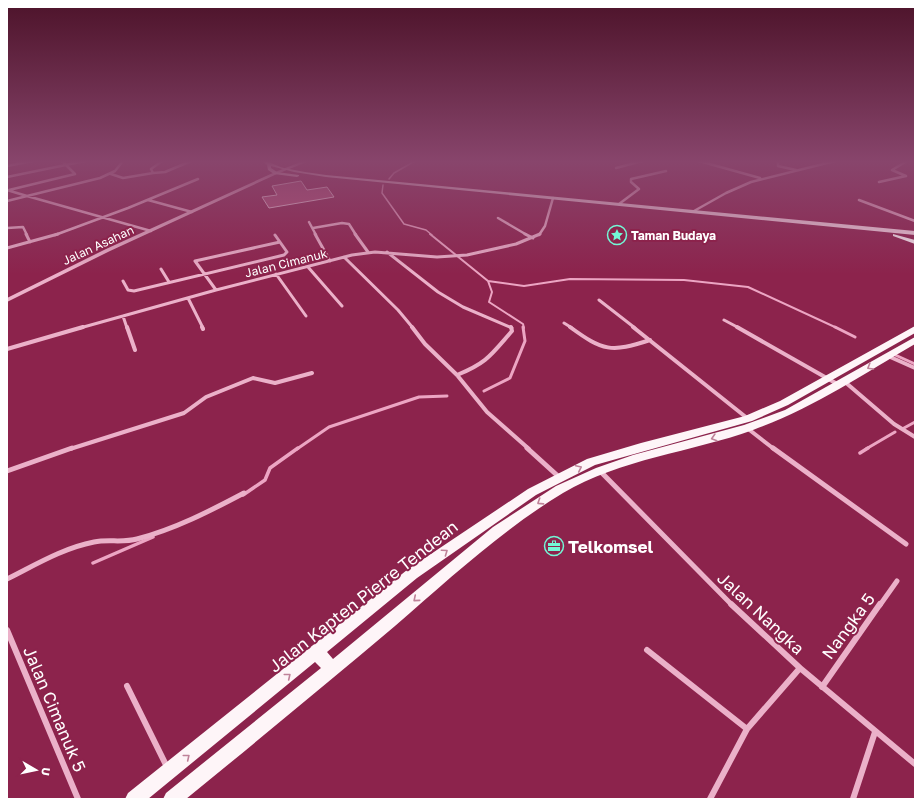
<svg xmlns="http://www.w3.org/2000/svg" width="922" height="806" viewBox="0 0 922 806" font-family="'Golos Text',sans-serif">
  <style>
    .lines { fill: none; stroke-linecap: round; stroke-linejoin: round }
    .stream-far3 { stroke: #eca5c3; stroke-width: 1.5 }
    .stream-far2 { stroke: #eca5c3; stroke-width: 2 }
    .stream-far1 { stroke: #eca5c3; stroke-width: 3 }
    .stream { stroke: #eca5c3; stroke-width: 3.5 }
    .building { fill: #b55078; stroke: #f8d6e4 }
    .minor-far4 { stroke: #ebb1c9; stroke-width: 2.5 }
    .minor-far3 { stroke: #ebb1c9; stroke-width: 3 }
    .minor-far2 { stroke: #ebb1c9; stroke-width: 4 }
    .minor-far1 { stroke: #ebb1c9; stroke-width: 5 }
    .minor { stroke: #ebb1c9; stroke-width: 6 }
    .tertiary { fill: #ebb1c9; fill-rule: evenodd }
    .secondary { fill: #f9dce7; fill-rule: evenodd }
    .primary { fill: #fef5f8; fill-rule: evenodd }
    .oneway { stroke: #bf8299 }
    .labels { text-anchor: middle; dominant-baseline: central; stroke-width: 4; stroke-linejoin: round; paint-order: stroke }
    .far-poi-label { font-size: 12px; font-weight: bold; fill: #fff; stroke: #8c234c; text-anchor: start }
    .far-street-label { font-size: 12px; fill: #fff; stroke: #8c234c }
    .near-poi-label { font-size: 17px; font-weight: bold; fill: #fff; stroke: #8c234c; text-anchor: start }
    .near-street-label { font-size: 17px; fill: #fff; stroke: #8c234c }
  </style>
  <rect width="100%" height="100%" fill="#8c234c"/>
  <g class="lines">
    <path class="stream-far3" d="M389 179 394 173 415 161
      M383 185 382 193 404 224 426 230 432 235"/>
    <path class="stream-far2" d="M430 234 488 281 524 286 570 279 684 280 748 287 837 328
      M488 281 492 292 489 302 523 324 524 328"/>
    <path class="stream-far1" d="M835 327 855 337
      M893 354 915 364
      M484 391 510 378 525 341 523 327
      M904 428 915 422
      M297 449 329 427 419 397 447 396
      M866 449 895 432"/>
    <path class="stream" d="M860 453 868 448
      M243 495 265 480 270 468 298 448
      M93 563 153 537"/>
  </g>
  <path class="building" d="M301 181 307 190 327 187 334 197 269 208 262 197 277 195 272 186Z"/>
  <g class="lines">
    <path class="minor-far4" d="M162 161 151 169 153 173 165 172 191 161
      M699 161 760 178
      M778 161V166L796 170
      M7 166 32 161
      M616 168 642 161
      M111 174 123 178 153 173
      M7 177 85 161
      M879 182 906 176 892 170 907 161
      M7 190 27 196 100 178 115 171 123 161
      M9 190 75 174 62 161
      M148 200 192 212
      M859 200 915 221
      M7 201 27 196 151 231
      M619 204 639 189 631 182V179L666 171
      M694 211 726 193 751 182 835 161
      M498 218 527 235
      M309 222 316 235
      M7 228 23 227 27 235
      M313 228 342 223 349 224 356 235
      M55 235 128 208 198 179
      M539 235 545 226 553 198"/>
    <path class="minor-far3" d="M26 234 30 242
      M315 234 330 261
      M355 234 368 252
      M525 234 533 238
      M7 248 58 234
      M387 252 438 292 463 307 512 328
      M344 257 398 310 413 328
      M308 267 342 306
      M161 269 169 282
      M276 274 306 316
      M123 281 128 290 134 291 284 255 287 252 275 235
      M216 290 195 261 280 242
      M188 298 203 328
      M599 300 635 328
      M123 316 127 328
      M724 320 739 328
      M564 323 572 328
      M80 328 216 290 352 255 375 252 437 257 467 255 516 244 540 234"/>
    <path class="minor-far2" d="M127 327 135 350
      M202 327 203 329
      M412 327 425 344 457 375 487 412 529 449
      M570 327C603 351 611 353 650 340
      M633 327 747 418
      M737 327 839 385
      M7 349 83 327
      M888 356 915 368
      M457 375C487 363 491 355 512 331L511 327
      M845 382 894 424 915 437
      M747 428 774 449
      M70 449 184 413 206 397 253 378 275 383 312 373"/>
    <path class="minor-far1" d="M527 448 559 477
      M773 448 906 544
      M7 471 72 448
      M600 471 732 605
      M7 579C35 565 63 548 94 542 108 539 123 543 137 539 175 529 210 511 244 493
      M880 605 897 581"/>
    <path class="minor" d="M731 604 800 668 915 764
      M7 630 78 799
      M647 650 747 729
      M127 686 167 767
      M822 687 880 604
      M710 799 747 729 800 668
      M853 799 875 732"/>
    <path class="tertiary" d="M303 161H309L277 174 110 251 7 302V298L106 249 275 172Z"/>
    <path class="secondary" d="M262 161C270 161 276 166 284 168 298 171 312 173 326 175L915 231V235L326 177 294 172 271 166V168L277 172 299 175V176L297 177 274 174 268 170 267 165Z"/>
    <path class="primary" d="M893 234 915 240V244L893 236Z
      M915 326V333L788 405 752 421 595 465 536 495 417 578 327 652 333 659 493 527 556 486 596 468 633 455 744 425 785 410 915 337V344C862 375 811 409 753 430 692 452 620 459 563 493 502 530 449 579 395 626 326 684 256 742 186 799H163L166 793 321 668 315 662 148 799H125L128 793 407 570 528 489 587 459 641 443 745 416 780 401Z"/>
  </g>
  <defs><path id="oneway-chevron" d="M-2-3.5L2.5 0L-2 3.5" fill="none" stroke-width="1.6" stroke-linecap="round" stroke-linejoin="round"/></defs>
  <g class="oneway">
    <use href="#oneway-chevron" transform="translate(870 367) rotate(149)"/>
    <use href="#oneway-chevron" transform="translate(714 438) rotate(164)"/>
    <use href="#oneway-chevron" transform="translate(579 468) rotate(-25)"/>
    <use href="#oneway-chevron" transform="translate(540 502) rotate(147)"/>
    <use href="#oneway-chevron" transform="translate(445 552) rotate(-35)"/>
    <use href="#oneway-chevron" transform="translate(416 599) rotate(140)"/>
    <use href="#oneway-chevron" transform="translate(288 676) rotate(-39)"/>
    <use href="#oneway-chevron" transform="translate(187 757) rotate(-39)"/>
  </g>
  <linearGradient id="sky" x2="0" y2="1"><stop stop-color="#4d132a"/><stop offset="0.59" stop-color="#88456c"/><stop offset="1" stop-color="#88456c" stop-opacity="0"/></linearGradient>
  <rect width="922" height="274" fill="url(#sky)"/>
  <defs>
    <g id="sight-ring" transform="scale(1)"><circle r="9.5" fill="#8c234c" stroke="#73f7d6" stroke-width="1.5"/><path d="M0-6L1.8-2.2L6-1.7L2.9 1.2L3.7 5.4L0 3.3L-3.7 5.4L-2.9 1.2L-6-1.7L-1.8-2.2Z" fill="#73f7d6"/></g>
    <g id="office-ring" transform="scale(1)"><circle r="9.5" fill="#8c234c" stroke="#73f7d6" stroke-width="1.5"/><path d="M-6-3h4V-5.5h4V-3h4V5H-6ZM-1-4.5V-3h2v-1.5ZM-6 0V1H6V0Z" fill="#73f7d6"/></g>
  </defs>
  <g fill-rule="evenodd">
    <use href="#sight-ring" x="617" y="235"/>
    <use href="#office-ring" x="554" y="546"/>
  </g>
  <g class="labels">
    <g class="far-poi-label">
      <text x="631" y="235">Taman Budaya</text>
    </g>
    <g class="far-street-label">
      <text transform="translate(98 245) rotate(-25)">Jalan Asahan</text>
      <text transform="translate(286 263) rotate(-14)">Jalan Cimanuk</text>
    </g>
    <g class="near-poi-label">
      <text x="568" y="546">Telkomsel</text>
    </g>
    <g class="near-street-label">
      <text transform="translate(363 596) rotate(-38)">Jalan Kapten Pierre Tendean</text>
      <text transform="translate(761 613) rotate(43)">Jalan Nangka</text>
      <text transform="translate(848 626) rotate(-54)">Nangka 5</text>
      <text transform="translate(55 709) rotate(67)">Jalan Cimanuk 5</text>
    </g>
  </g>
  <rect width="922" height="806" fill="none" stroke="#ffffff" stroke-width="16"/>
  <g transform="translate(36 770) rotate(99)" stroke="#8c234c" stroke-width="3" paint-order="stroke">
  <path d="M0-3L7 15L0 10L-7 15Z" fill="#ffffff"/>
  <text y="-6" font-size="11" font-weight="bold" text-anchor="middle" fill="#ffffff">U</text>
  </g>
</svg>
